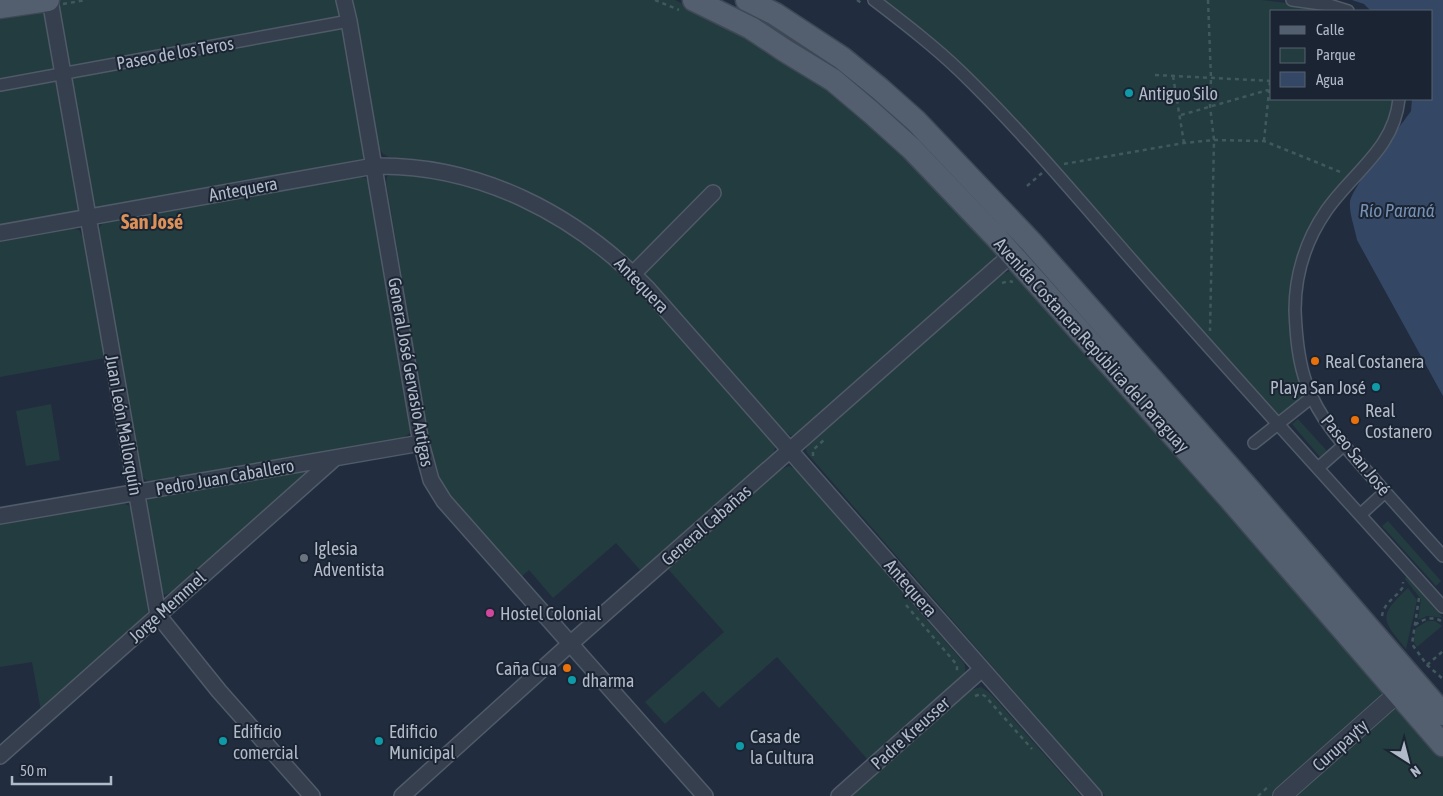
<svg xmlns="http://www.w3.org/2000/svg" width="1443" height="796" viewBox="0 0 1443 796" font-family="'Asap Condensed',sans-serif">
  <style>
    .green { fill: #233c3f }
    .water { fill: #344866 }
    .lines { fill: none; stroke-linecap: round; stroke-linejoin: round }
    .pedestrian-casing { stroke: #505a68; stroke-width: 14 }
    .minor-casing { stroke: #505a68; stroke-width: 18 }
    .tertiary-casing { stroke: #505a68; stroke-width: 20 }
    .primary-casing { stroke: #3e4856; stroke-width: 25 }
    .path { stroke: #41595c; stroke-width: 2.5; stroke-dasharray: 4 4; stroke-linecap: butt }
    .pedestrian { stroke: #353f4e; stroke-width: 11 }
    .minor { stroke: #353f4e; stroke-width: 15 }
    .tertiary { stroke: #353f4e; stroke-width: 18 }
    .primary { stroke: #535e6e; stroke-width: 22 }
    .culture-dot { fill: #0f9aa8; stroke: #1b2432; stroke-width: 2 }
    .food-dot { fill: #e8710a; stroke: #1b2432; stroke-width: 2 }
    .worship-dot { fill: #6b7280; stroke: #1b2432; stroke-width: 2 }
    .hotel-dot { fill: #d1479c; stroke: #1b2432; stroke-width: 2 }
    .labels { text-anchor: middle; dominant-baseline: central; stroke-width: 4; stroke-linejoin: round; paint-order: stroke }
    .street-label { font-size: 18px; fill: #b1bac9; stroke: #1b2432 }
    .poi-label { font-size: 18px; fill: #b1bac9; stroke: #1b2432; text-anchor: start }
    .water-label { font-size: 19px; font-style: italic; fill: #7690b3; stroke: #1b2432 }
    .quarter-label { font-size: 20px; font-weight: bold; fill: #dc9159; stroke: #1b2432 }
  </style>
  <rect width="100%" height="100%" fill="#212d3e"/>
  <path class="green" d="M48 0H344L374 166 0 233V7Z
    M352 0H675L739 31 822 85 870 122 995 250 996 255 990 263 801 433 791 436 784 431 650 280C580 209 489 162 389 157L383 154 379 148Z
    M878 0H1262L1303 5 1335 11H1272V99H1395L1385 134 1320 214 1290 314 1292 344 1308 395 1278 418 1054 162Z
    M392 172C445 179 491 190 540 215 600 245 643 294 686 344 715 377 745 410 774 443L775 447 774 454 641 571 616 543 553 598 529 570 520 578 443 488 437 476 433 464 386 182 387 177Z
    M356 176 366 178 370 185 413 427 411 432 403 438 153 482C145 482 142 477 139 470L98 234 100 226 107 220Z
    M69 228 79 230 83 237 105 358 0 377V240Z
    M1009 271H1014L1386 688 1383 698 1272 796H1105L807 453 806 449 811 442 999 276Z
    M51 404 60 460 26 466 16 411Z
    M1298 419 1327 451 1320 457 1292 424Z
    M789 466 796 469 964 663C966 669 966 672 962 678L868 760 777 657 719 708 703 691 665 724 645 702 724 632 668 569 780 470Z
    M314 467 173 591 166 595 160 592 146 506 147 501 154 495Z
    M122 502 129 506 134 514 148 611 143 618 41 711 32 662 0 667V524Z
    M1388 521 1441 581 1436 586 1382 526Z
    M1406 575 1443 618 1427 616 1418 620 1421 599 1405 579Z
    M1408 588 1417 600 1406 649C1380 619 1379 615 1408 588Z
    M1427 621H1435L1442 626 1417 647 1413 641 1416 628Z
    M981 687 990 693 1081 796H852L971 690Z
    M1397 707 1443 753V796H1294L1393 708Z"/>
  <path class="water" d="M1352 0H1443V396L1357 240C1355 228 1349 214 1350 202 1352 187 1400 127 1411 111L1412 99H1432V11H1371L1364 4Z"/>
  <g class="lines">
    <g class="pedestrian-casing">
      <path id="pedestrian" d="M874 0C904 23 934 46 961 72 1029 138 1089 212 1152 283 1248 392 1346 499 1443 607
        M1292 0 1329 5 1348 11
        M0 85 349 21
        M1399 99C1394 149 1353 172 1326 211 1306 240 1295 275 1295 310 1296 335 1298 362 1307 385 1320 421 1347 449 1372 477 1396 504 1419 530 1443 556
        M1254 443 1312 397
        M1318 468 1344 445
        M1360 515 1385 492"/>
    </g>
    <g class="minor-casing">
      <path id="minor" d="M50 0 158 615 219 691 312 796
        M344 0 349 21 421 443 431 480 444 501 705 796
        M0 233 374 166C479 164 575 214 647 288L1094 796
        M633 274 713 193
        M0 516 421 443
        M0 756 335 458
        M402 796 570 644 1011 255
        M839 796 982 669"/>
    </g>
    <g class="tertiary-casing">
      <path id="tertiary" d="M1282 796 1398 693"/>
    </g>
    <g class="primary-casing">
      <path id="primary" d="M694 0 751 28 784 50 833 80 872 113 912 149 996 237 1229 498 1443 745
        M747 0 775 14 842 58 880 89 916 121 1031 242 1247 487 1443 714
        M0 7 48 0"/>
    </g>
    <path class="path" d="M655 0 679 10
      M857 0 863 4
      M1208 0 1211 78 1210 106 1214 140 1210 331
      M63 4 86 0
      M1155 75 1272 81
      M1173 76 1184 143
      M1181 115 1268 90
      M1264 141 1270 81
      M1064 164 1184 143 1214 140 1264 141 1343 173
      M1027 186 1042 173
      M1002 283 1009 281 1013 282
      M813 456V450L825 439
      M1419 598 1412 644 1427 665 1443 679
      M906 605 957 665V673
      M1382 616C1384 602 1396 598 1403 587V582
      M1415 625C1424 618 1434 616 1443 622
      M1427 665 1443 651
      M975 696 981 694 985 696 1032 749
      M1258 796 1270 785"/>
    <use href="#pedestrian" class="pedestrian"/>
    <use href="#minor" class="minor"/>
    <use href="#tertiary" class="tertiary"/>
    <use href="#primary" class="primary"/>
  </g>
  <g class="culture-dot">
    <circle cx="1129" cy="93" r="5"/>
    <circle cx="1376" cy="387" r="5"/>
    <circle cx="572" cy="680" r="5"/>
    <circle cx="223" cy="741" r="5"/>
    <circle cx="379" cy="741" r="5"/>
    <circle cx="740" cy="746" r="5"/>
  </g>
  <g class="food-dot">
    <circle cx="1315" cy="361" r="5"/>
    <circle cx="1355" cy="420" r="5"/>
    <circle cx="567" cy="668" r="5"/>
  </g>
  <circle class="worship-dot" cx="304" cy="558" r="5"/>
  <circle class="hotel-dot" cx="490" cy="613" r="5"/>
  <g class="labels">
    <g class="street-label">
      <text transform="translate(175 53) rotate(-10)">Paseo de los Teros</text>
      <text transform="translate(243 189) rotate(-10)">Antequera</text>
      <text transform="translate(642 285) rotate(46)">Antequera</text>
      <text transform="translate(1092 345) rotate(48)">Avenida Costanera República del Paraguay</text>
      <text transform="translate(411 372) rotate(80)">General José Gervasio Artigas</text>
      <text transform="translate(124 425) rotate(80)">Juan León Mallorquín</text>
      <text transform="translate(1356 455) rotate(51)">Paseo San José</text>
      <text transform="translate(225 477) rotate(-10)">Pedro Juan Caballero</text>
      <text transform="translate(706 525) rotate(-41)">General Cabañas</text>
      <text transform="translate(911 588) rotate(49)">Antequera</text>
      <text transform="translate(167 607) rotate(-42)">Jorge Memmel</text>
      <text transform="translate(910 733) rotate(-42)">Padre Kreusser</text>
      <text transform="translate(1340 745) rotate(-42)">Curupayty</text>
    </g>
    <g class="poi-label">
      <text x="1139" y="93">Antiguo Silo</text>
      <text x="1325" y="361">Real Costanera</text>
      <text x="1366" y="387" text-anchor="end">Playa San José</text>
      <text x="1365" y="410">Real<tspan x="1365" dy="21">Costanero</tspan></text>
      <text x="314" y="548">Iglesia<tspan x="314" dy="21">Adventista</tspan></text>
      <text x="500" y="613">Hostel Colonial</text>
      <text x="557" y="668" text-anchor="end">Caña Cua</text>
      <text x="582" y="680">dharma</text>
      <text x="233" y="731">Edificio<tspan x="233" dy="21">comercial</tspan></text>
      <text x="389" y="731">Edificio<tspan x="389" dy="21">Municipal</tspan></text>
      <text x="750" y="736">Casa de<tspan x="750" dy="21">la Cultura</tspan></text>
    </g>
    <g class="water-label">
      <text x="1397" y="210">Río Paraná</text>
    </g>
    <g class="quarter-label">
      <text x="152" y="221">San José</text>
    </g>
  </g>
  <rect x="1270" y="10" width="162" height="90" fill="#1b2432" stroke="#57606e"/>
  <rect x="1280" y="26" width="25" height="8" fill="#535e6e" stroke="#57606e"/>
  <text x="1316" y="35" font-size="15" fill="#b1bac9">Calle</text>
  <rect x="1280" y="48" width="25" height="15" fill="#233c3f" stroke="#57606e"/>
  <text x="1316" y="60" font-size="15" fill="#b1bac9">Parque</text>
  <rect x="1280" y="72" width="25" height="15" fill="#344866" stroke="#57606e"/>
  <text x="1316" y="85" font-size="15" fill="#b1bac9">Agua</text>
  <g transform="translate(1408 761) rotate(144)" stroke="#1b2432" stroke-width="4" paint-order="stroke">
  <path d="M0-4L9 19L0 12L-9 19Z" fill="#b1bac9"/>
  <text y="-8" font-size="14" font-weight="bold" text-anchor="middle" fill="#b1bac9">N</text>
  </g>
  <path d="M12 776v8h99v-8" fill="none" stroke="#b1bac9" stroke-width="2.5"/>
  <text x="20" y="776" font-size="15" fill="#b1bac9" stroke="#1b2432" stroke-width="4" paint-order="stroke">50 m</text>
</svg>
